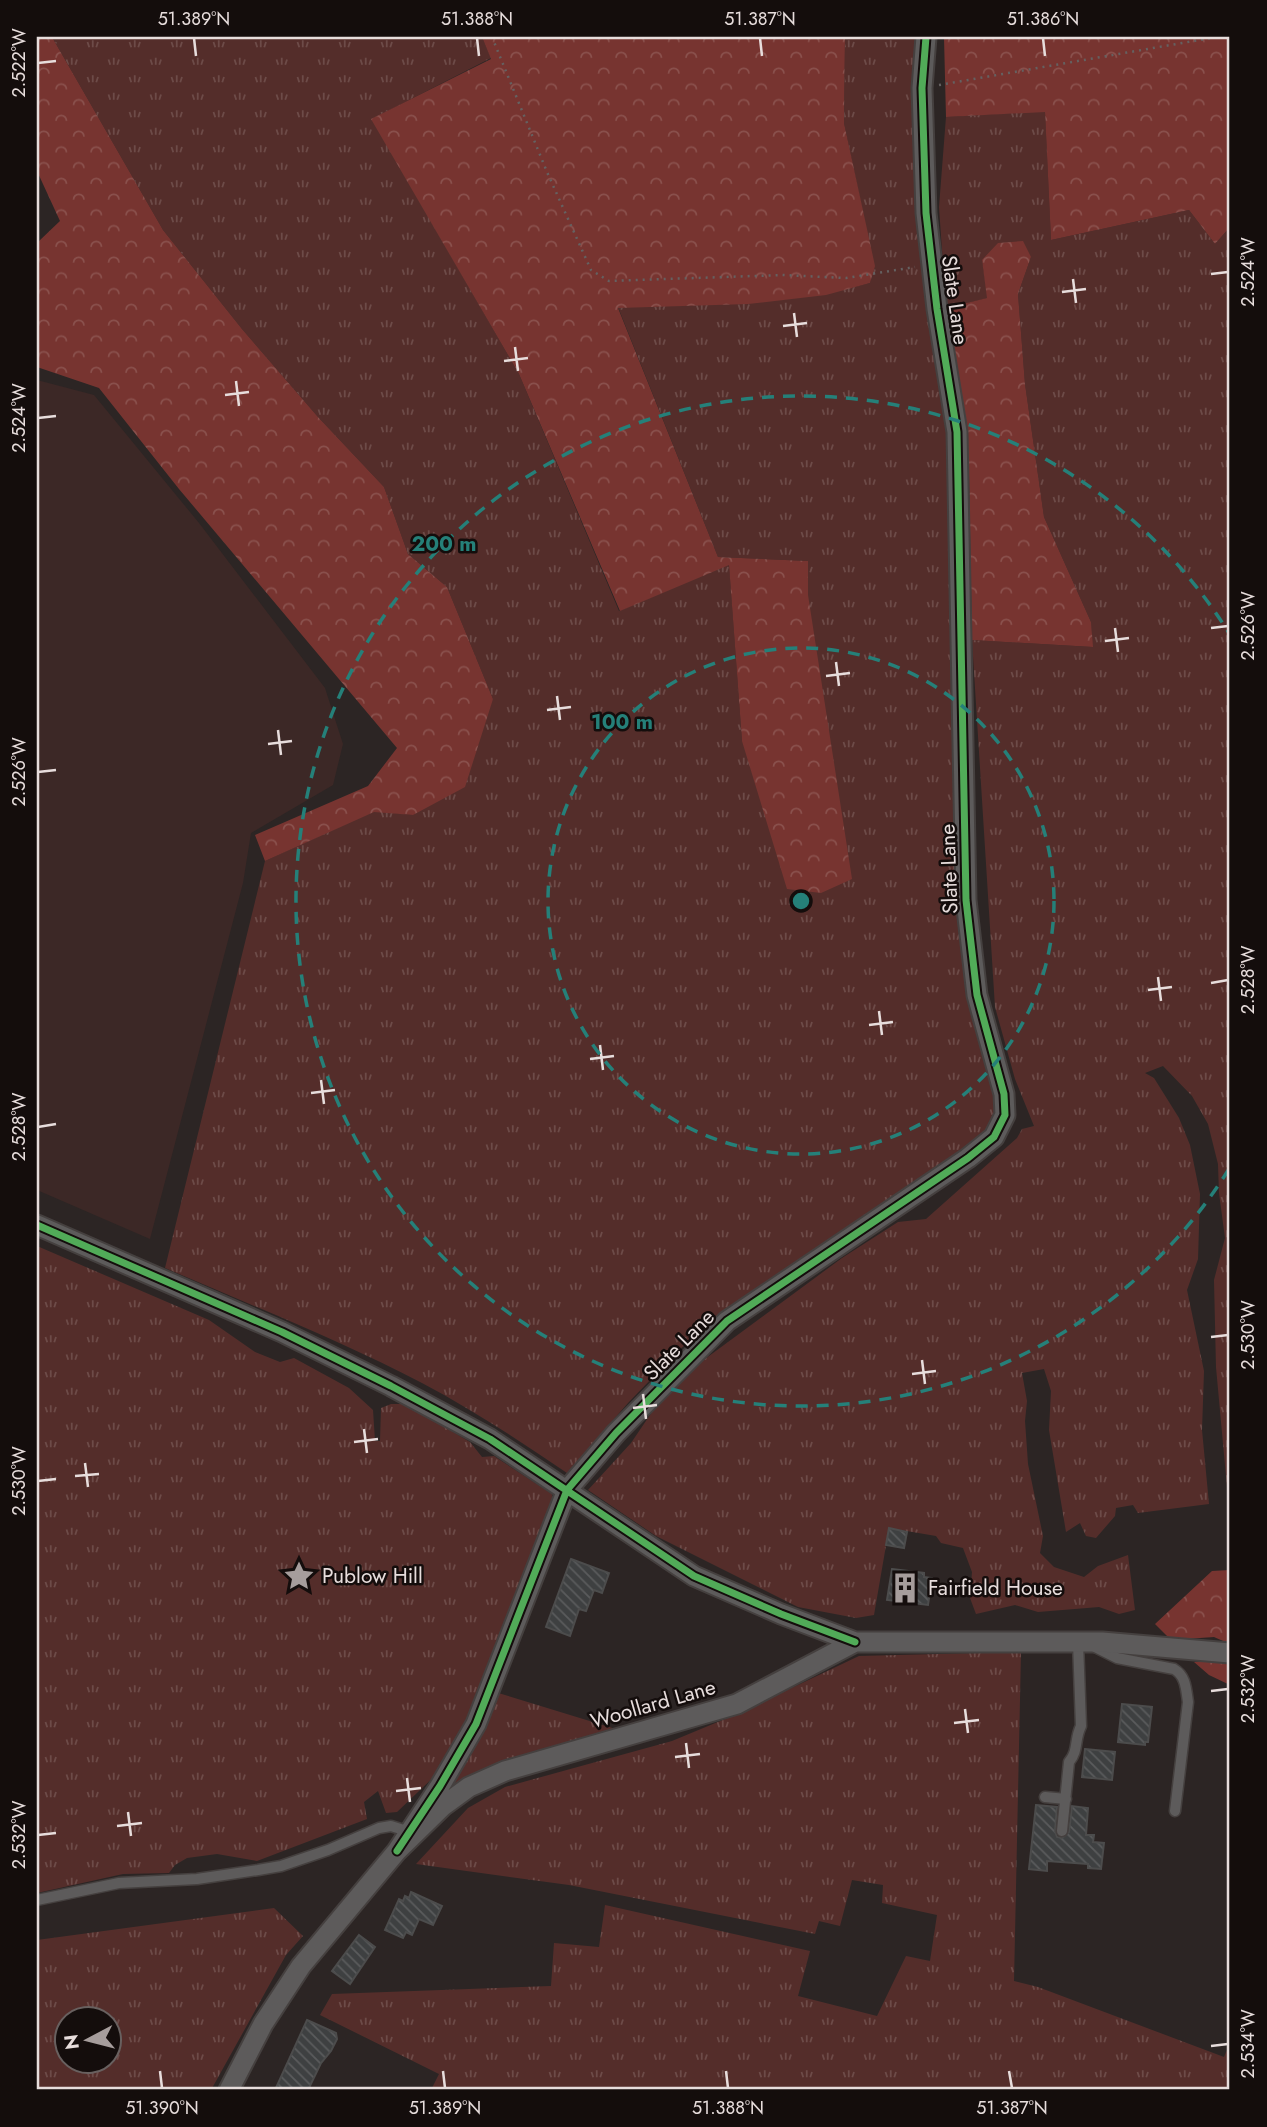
<svg xmlns="http://www.w3.org/2000/svg" width="1267" height="2127" viewBox="0 0 1267 2127" font-family="Jost,sans-serif">
  <style>
    .built { fill: #3c2826 }
    .grass { fill: url(#grass-tufts); fill-rule: evenodd }
    .forest { fill: url(#forest-crowns) }
    .building { fill: url(#building-back-hatch); stroke: #4c4c4c; stroke-width: 2 }
    .lines { fill: none; stroke-linecap: round; stroke-linejoin: round }
    .service-casing { stroke: #45403f; stroke-width: 13 }
    .minor-casing { stroke: #45403f; stroke-width: 23 }
    .path { stroke: #656161; stroke-width: 2.5; stroke-dasharray: 2 5; stroke-linecap: butt }
    .service { stroke: #5d5b5b; stroke-width: 10 }
    .minor { stroke: #5d5b5b; stroke-width: 19 }
    .cycleway-casing { stroke: #140d0c; stroke-width: 11 }
    .cycleway { stroke: #51ab58; stroke-width: 7 }
    .ticks { fill: none; stroke: #e7dddc; stroke-width: 2.5 }
    .ring { fill: none; stroke: #258079; stroke-width: 3.5; stroke-dasharray: 12 9 }
    .labels { text-anchor: middle; dominant-baseline: central; stroke-width: 5; stroke-linejoin: round; paint-order: stroke }
    .street-label { font-size: 21px; fill: #e7dddc; stroke: #140d0c }
    .poi-label { font-size: 21px; fill: #e7dddc; stroke: #140d0c; text-anchor: start }
    .centre { fill: #258079; stroke: #140d0c; stroke-width: 3.5 }
    .ring-label { font-size: 21px; text-anchor: middle; font-weight: bold; fill: #258079; stroke: #140d0c; stroke-width: 5; stroke-linejoin: round; paint-order: stroke }
    .neatline { fill: none; stroke: #e7dddc; stroke-width: 2.5 }
    .ticks-label { font-size: 18px; text-anchor: middle; fill: #e7dddc }
  </style>
  <defs>
    <pattern id="grass-tufts" width="24" height="20" patternUnits="userSpaceOnUse" patternTransform="scale(1.75)"><rect width="24" height="20" fill="#542d2a"/><path d="M3 7l-1-3M5 7V3M7 7l1-3M15 17l-1-3M17 17v-4M19 17l1-3" fill="none" stroke="#6d4b48"/></pattern>
    <pattern id="forest-crowns" width="20" height="18" patternUnits="userSpaceOnUse" patternTransform="scale(1.75)"><rect width="20" height="18" fill="#773430"/><path d="M2 6a3 3 0 1 1 6 0M12 15a3 3 0 1 1 6 0" fill="none" stroke="#8a514d"/></pattern>
    <pattern id="building-back-hatch" width="6" height="6" patternUnits="userSpaceOnUse" patternTransform="scale(1.75)"><rect width="6" height="6" fill="#3e4041"/><path d="M-1 5l2 2M0 0l6 6M5-1l2 2" fill="none" stroke="#5a5b5c"/></pattern>
  </defs>
  <rect width="100%" height="100%" fill="#2c2524"/>
  <path class="built" d="M37 380 94 395 199 523 325 688 343 744 333 785 251 833 243 883 150 1239 37 1190Z"/>
  <path class="grass" d="M52 37H482L491 58 372 119 519 374 619 611 729 564 742 741 808 595V561L718 557 618 307C705 305 785 306 870 283L874 266 844 123 845 37H917L948 432 960 901 996 1096 997 1112 987 1135 720 1316 679 1350 628 1403 567 1473C520 1441 473 1410 422 1383 339 1340 251 1305 165 1268L265 861 374 811 413 815 493 699 447 587 408 554 384 487 318 417 242 329 163 230Z
    M1045 111 1051 240 1189 210 1215 244 1230 227V1520L1216 1367 1214 1280 1225 1238 1219 1193 1218 1164 1208 1124 1192 1096 1163 1066 1145 1073 1154 1078 1179 1118 1190 1145 1200 1194 1198 1259 1187 1290 1204 1371 1202 1430 1209 1504 1138 1513 1133 1505 1116 1508 1115 1516 1096 1538 1086 1536 1080 1523 1066 1532 1049 1430 1051 1391 1044 1369 1022 1373 1027 1401 1025 1421 1028 1464 1043 1536 1040 1553 1054 1567 1084 1577 1098 1566 1128 1555 1135 1610 1119 1614 1099 1607 1038 1612 1015 1605 976 1614 970 1598 972 1572 963 1548 941 1543 936 1536 889 1528 874 1615 856 1618 798 1607 656 1536 588 1490 631 1443 671 1384 842 1258 898 1222 926 1219 1017 1138 1022 1129 1034 1126 1015 1079 995 1007 972 640 1092 647 1091 622 1044 517 1025 384 1018 294 1031 257 982 260 988 298 946 308 939 207 946 117Z
    M37 1246 209 1320 255 1352 280 1362 294 1358 349 1388 373 1410 375 1441H380L381 1408 391 1404H406L470 1442 482 1457 494 1456 552 1494 553 1509 505 1619 465 1724 440 1771 397 1812 386 1813 378 1791 364 1802 367 1819 257 1861 217 1854 187 1858 175 1865 169 1873 123 1874 37 1893Z
    M1021 1652 1014 1981 1038 1987 1224 2057 1230 2043V2090H431L439 2074 320 2015 332 1994 551 1986 554 1943 599 1947 605 1905 810 1951 798 1996 877 2016 906 1956 930 1961 937 1915 882 1903 883 1885 852 1880 840 1926 819 1921 815 1934 569 1885 416 1864 468 1808 505 1787 672 1741 737 1714 859 1656Z
    M495 1692 619 1730 449 1793 446 1783Z
    M274 1908 303 1936 286 1955 211 2090H37V1940ZM66 2018H108V2060H66Z"/>
  <path class="forest" d="M37 37H52L163 230 242 329 318 417 384 487 408 554 447 587 493 699 465 787 413 815 374 812 265 861 255 835 368 786 397 748 179 489 99 388 37 367 38 242 60 221 37 171Z
    M482 37H845L844 123 875 266 870 283 826 295 748 304 618 308 718 557 808 561V595L852 879 821 893 787 889 742 741 729 565 620 611 519 374 371 119 491 59Z
    M944 37H1230V227L1215 244 1189 210 1051 240 1045 112 946 117Z
    M1023 241 1031 257 1018 294 1025 384 1044 517 1091 622 1093 647 972 640 969 475 965 426 946 308 987 298 982 260 998 243Z
    M1230 1570V1644L1214 1637 1171 1640 1155 1624 1212 1571Z
    M1225 1659 1230 1661V1685L1209 1675 1194 1662Z"/>
  <path class="building" d="M889 1528 907 1532 904 1548 886 1545Z
    M571 1559 609 1573 602 1593 594 1590 586 1611 579 1609 570 1636 546 1627Z
    M892 1569 924 1573V1577L932 1578 928 1605 887 1600Z
    M1122 1704 1152 1707 1148 1742H1145V1745L1118 1742Z
    M1085 1749 1115 1752 1112 1780 1082 1777Z
    M1036 1805 1057 1807 1055 1831 1057 1837 1062 1838 1069 1832 1072 1806 1088 1808 1086 1835H1094L1093 1842 1104 1843 1101 1869 1088 1868V1864L1047 1861V1871L1029 1869Z
    M411 1892 442 1906 433 1925 419 1919 412 1935 406 1932 403 1938 385 1930 399 1899 403 1901 405 1896 409 1898Z
    M359 1935 375 1947 350 1984 332 1971Z
    M307 2020 336 2033 337 2039 331 2051 321 2063 308 2090H275Z"/>
  <g class="lines">
    <g class="service-casing">
      <path id="service" d="M1095 1647 1117 1658 1174 1669C1186 1676 1186 1689 1188 1702L1175 1811
        M1045 1797 1066 1799
        M1062 1831 1069 1762C1079 1750 1074 1740 1081 1726L1078 1642
        M37 1900 119 1883 197 1879 258 1870 281 1866 328 1850 379 1828 391 1826 410 1832"/>
    </g>
    <g class="minor-casing">
      <path id="minor" d="M37 1225 282 1332 391 1386 490 1439 694 1576 781 1614 855 1642
        M397 1851 440 1786 476 1724 567 1490 616 1433 727 1321 968 1158 994 1137 1005 1115 1004 1094 977 995 966 900 957 432 937 309 926 213 922 88 926 37
        M229 2090 263 2024 301 1966 397 1851 443 1806 469 1787 505 1771 737 1704 855 1642H1102L1230 1653"/>
    </g>
    <path class="path" d="M492 37 547 172 591 270 609 281 782 275 846 278 915 267
      M939 85 1217 37"/>
    <use href="#service" class="service"/>
    <use href="#minor" class="minor"/>
    <g class="cycleway-casing">
      <path id="cycleway" d="M37 1225 282 1332 391 1386 490 1439 694 1576 781 1614 855 1642
        M397 1851 440 1786 476 1724 567 1490 616 1433 727 1321 968 1158 994 1137 1005 1115 1004 1094 977 995 966 900 957 432 937 309 926 213 922 88 926 37"/>
    </g>
    <use href="#cycleway" class="cycleway"/>
  </g>
  <path class="ticks" d="M194 38 196 56M477 38 479 56M760 38 762 56M1043 38 1045 56M38 63 56 61M1211 274 1228 272M1073 279 1076 303M1062 292 1086 289M794 313 797 337M783 326 807 323M515 347 518 371M504 361 528 358M236 381 239 406M225 395 249 392M38 418 56 416M1115 628 1118 652M1211 628 1228 626M1105 641 1129 638M836 662 839 686M826 676 850 673M557 696 560 720M547 710 571 707M278 730 281 755M268 744 292 741M38 772 56 770M1158 977 1161 1001M1211 983 1228 980M1148 990 1172 987M879 1011 882 1035M869 1025 893 1022M600 1045 603 1070M590 1059 614 1056M321 1080 324 1104M311 1093 335 1090M38 1127 56 1124M1211 1337 1228 1335M922 1360 925 1384M912 1374 936 1371M643 1394 646 1419M633 1408 657 1405M364 1429 367 1453M354 1442 378 1439M85 1463 88 1487M75 1476 99 1474M38 1481 56 1479M1211 1691 1228 1689M965 1709 968 1733M954 1723 979 1720M686 1743 689 1768M675 1757 700 1754M407 1778 410 1802M396 1791 421 1788M128 1812 131 1836M117 1826 142 1823M38 1835 56 1833M1211 2046 1228 2044M160 2071 162 2088M443 2071 445 2088M726 2071 728 2088M1009 2071 1012 2088"/>
  <g class="ring">
    <circle cx="801" cy="901" r="253"/>
    <path d="M1229 1169A505 505 0 1 1 1229 633"/>
  </g>
  <defs>
    <g id="sight-bare" transform="scale(2.415)"><path d="M0-6L1.8-2.2L6-1.7L2.9 1.2L3.7 5.4L0 3.3L-3.7 5.4L-2.9 1.2L-6-1.7L-1.8-2.2Z" fill="#a69d9c" stroke="#140d0c" stroke-width="2.5" paint-order="stroke"/></g>
    <g id="building-bare" transform="scale(2.415)"><path d="M-4-6H4V6H1V3H-1V6H-4ZM-2.5-4.3h1.7v1.8h-1.7ZM.8-4.3h1.7v1.8H.8ZM-2.5-1h1.7V.8h-1.7ZM.8-1h1.7V.8H.8Z" fill="#a69d9c" stroke="#140d0c" stroke-width="2.5" paint-order="stroke"/></g>
  </defs>
  <g fill-rule="evenodd">
    <use href="#sight-bare" x="299" y="1576"/>
    <use href="#building-bare" x="905" y="1588"/>
  </g>
  <g class="labels">
    <g class="street-label">
      <text transform="translate(955 300) rotate(82)">Slate Lane</text>
      <text transform="translate(949 869) rotate(-92)">Slate Lane</text>
      <text transform="translate(679 1345) rotate(-45)">Slate Lane</text>
      <text transform="translate(653 1704) rotate(-16)">Woollard Lane</text>
    </g>
    <g class="poi-label">
      <text x="322" y="1576">Publow Hill</text>
      <text x="928" y="1588">Fairfield House</text>
    </g>
  </g>
  <circle cx="801" cy="901" r="10" class="centre"/>
  <g class="ring-label">
    <text x="444" y="551">200 m</text>
    <text x="622" y="729">100 m</text>
  </g>
  <rect width="1267" height="2127" fill="none" stroke="#140d0c" stroke-width="77"/>
  <g transform="translate(88 2040) rotate(263)"><circle r="33" fill="#140d0c" stroke="#68605f" stroke-width="2"/>
  <path d="M0-5L12 26L0 18L-12 26Z" fill="#a69d9c"/>
  <text y="-10" font-size="19" font-weight="bold" text-anchor="middle" fill="#e7dddc">N</text>
  </g>
  <rect x="38" y="38" width="1190" height="2050" class="neatline"/>
  <g class="ticks-label">
    <text x="194" y="25">51.389°N</text>
    <text x="477" y="25">51.388°N</text>
    <text x="760" y="25">51.387°N</text>
    <text x="1043" y="25">51.386°N</text>
    <text transform="translate(19 63) rotate(-90)" y="6">2.522°W</text>
    <text transform="translate(1248 272) rotate(-90)" y="6">2.524°W</text>
    <text transform="translate(19 418) rotate(-90)" y="6">2.524°W</text>
    <text transform="translate(1248 626) rotate(-90)" y="6">2.526°W</text>
    <text transform="translate(19 772) rotate(-90)" y="6">2.526°W</text>
    <text transform="translate(1248 980) rotate(-90)" y="6">2.528°W</text>
    <text transform="translate(19 1127) rotate(-90)" y="6">2.528°W</text>
    <text transform="translate(1248 1335) rotate(-90)" y="6">2.530°W</text>
    <text transform="translate(19 1481) rotate(-90)" y="6">2.530°W</text>
    <text transform="translate(1248 1689) rotate(-90)" y="6">2.532°W</text>
    <text transform="translate(19 1835) rotate(-90)" y="6">2.532°W</text>
    <text transform="translate(1248 2044) rotate(-90)" y="6">2.534°W</text>
    <text x="162" y="2114">51.390°N</text>
    <text x="445" y="2114">51.389°N</text>
    <text x="728" y="2114">51.388°N</text>
    <text x="1012" y="2114">51.387°N</text>
  </g>
</svg>
